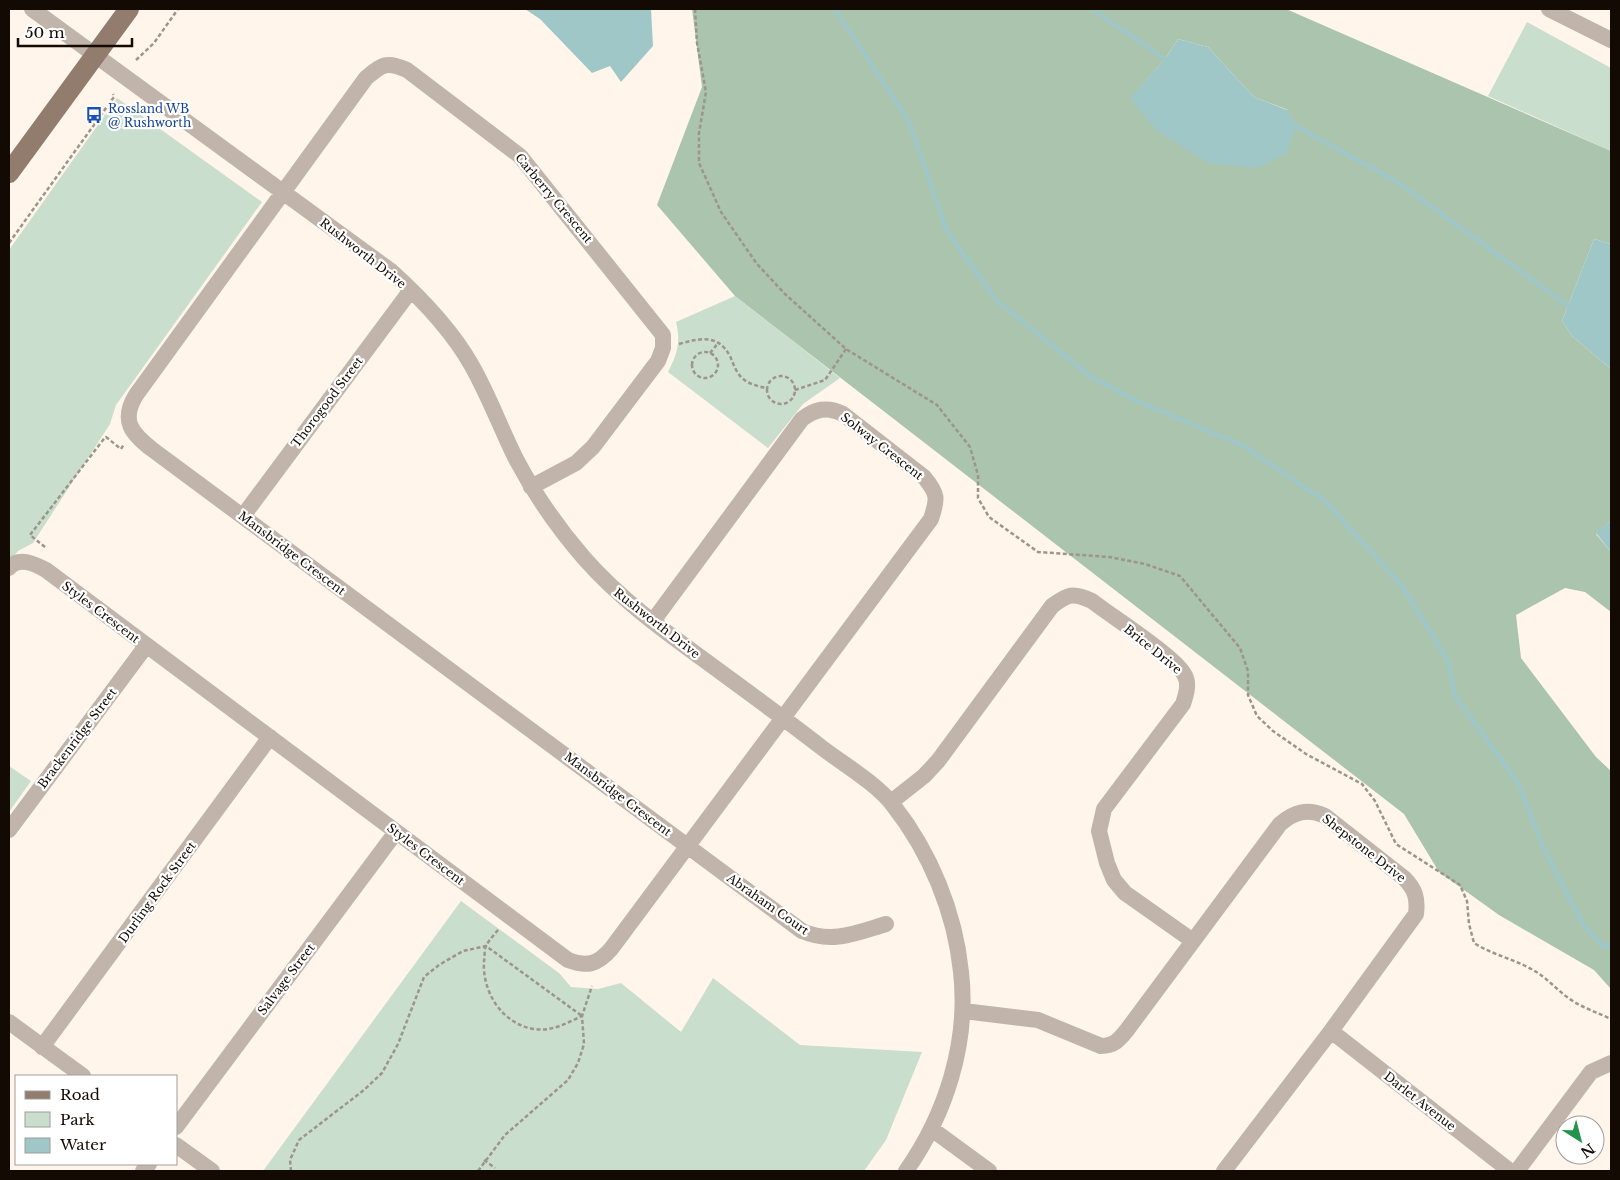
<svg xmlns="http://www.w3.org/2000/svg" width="1620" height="1180" viewBox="0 0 1620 1180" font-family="'Libre Baskerville',serif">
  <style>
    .green { fill: #c9decd }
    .forest { fill: #aac4ae; fill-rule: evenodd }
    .water { fill: #a0c7c7 }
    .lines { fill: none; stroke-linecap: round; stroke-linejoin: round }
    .stream { stroke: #a0c7c7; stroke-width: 4.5 }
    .path { stroke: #9d948b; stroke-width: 2.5; stroke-dasharray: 4 2.5; stroke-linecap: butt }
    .minor { stroke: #c0b4ab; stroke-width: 16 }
    .major { stroke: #927c6d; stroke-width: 20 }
    .labels { text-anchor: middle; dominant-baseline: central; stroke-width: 4.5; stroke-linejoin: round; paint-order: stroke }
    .transit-label { font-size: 12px; fill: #164399; stroke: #fff; text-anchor: start }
    .street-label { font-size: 12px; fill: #120a03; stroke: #fff }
  </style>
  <rect width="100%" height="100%" fill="#fff5ea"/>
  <path class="green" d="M1527 22 1611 68V151L1488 96Z
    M117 98 262 202 116 405 110 424 33 543 18 551 9 562V250Z
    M735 296 840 378 803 404 768 448 668 372C677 355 681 342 676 322Z
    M9 766 31 781 9 812Z
    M461 901 559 973 571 987 598 989 621 983 681 1032 713 978 800 1045 922 1052 886 1140 864 1171H263Z"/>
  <path class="forest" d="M692 9H1286L1611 151V244L1594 239 1562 321 1572 336 1611 369V520L1596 534 1611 552V612L1585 592 1565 588 1516 615 1521 658 1596 757 1611 771V989L1594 970 1499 915 1439 872 1404 814 735 296 657 205 702 87ZM1178 39 1208 47 1254 97 1288 110 1131 98 1165 59Z"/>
  <path class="water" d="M525 9H651L653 46 621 82 610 66 592 73 540 19Z
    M1178 39 1208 47 1254 97 1287 110 1296 126 1286 154 1256 168 1208 163 1157 131 1130 98 1165 59Z
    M1594 239 1611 244V369L1572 336 1562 321Z
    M1611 520V552L1596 533Z"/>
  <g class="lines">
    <path class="stream" d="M835 9 909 122 947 231 996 300 1090 376 1139 402 1244 446 1326 502 1402 586 1448 661 1455 696 1518 783 1543 847 1583 924 1604 947 1611 944
      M1092 9 1165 59
      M1296 126 1399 183 1568 306"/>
    <path class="path" d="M695 9 697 43 706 92 699 133V163L721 212 757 264 785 294 846 349 937 405 970 447 978 475V498L989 517 1038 552 1110 557 1145 564 1180 576 1240 648 1248 671V695L1257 716 1273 731 1306 754 1362 784 1375 801 1396 844 1460 885 1467 901 1469 924 1474 943C1493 955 1514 959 1533 970 1546 977 1555 988 1567 997 1580 1007 1596 1012 1611 1019
      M136 60 154 43 178 9
      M9 243 114 97 113 94
      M679 344C700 338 718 334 730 356 733 363 736 372 741 377 748 384 757 386 766 388
      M692 365a13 13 0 1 1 26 0a13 13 0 1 1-26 0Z
      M710 353 719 342
      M767 390a14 14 0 1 1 28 0a14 14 0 1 1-28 0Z
      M795 390 825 380 846 349
      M45 547 30 535 103 440 106 437 121 449 124 444
      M498 930C494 935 489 940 486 946 484 950 485 956 484 961 482 992 502 1024 534 1029 551 1032 567 1023 582 1016
      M484 1160 495 1168
      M291 1171 290 1160 299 1140 364 1090 382 1073 398 1044 424 977 439 965 463 951 486 946 582 1016
      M478 1171 505 1135 568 1080 578 1063 584 1044 582 1016 592 986"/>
    <path class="minor" d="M32 9 391 271C422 299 452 330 472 366 489 396 501 429 516 459 535 495 558 528 584 558 620 599 663 630 707 662 745 690 784 718 821 747 843 764 876 783 893 805 930 852 955 912 961 972 969 1042 946 1114 906 1171
      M1549 9 1611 40
      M531 487 576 463 593 447 658 361 663 348V335L520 156 407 70C387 61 382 64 366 78L136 395C120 421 132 434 153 450L802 931C832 944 856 933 886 924
      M243 516 411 290
      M9 568C19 556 35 564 46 570L568 960C587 967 597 965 611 949L931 519C938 498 938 494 924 477L843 414C827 406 815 409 802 419L653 621
      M891 802 924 776 938 761 1052 606C1068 594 1073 592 1092 601 1111 616 1174 656 1184 674 1190 683 1186 695 1183 704L1104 809 1099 831 1107 863 1114 880 1125 893 1193 941
      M9 830 146 646
      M964 1011 1038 1020 1101 1046C1114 1046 1119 1040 1127 1030L1280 824C1294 812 1307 808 1325 816L1404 878C1415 889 1418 898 1416 914L1331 1031 1224 1171
      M9 1022 83 1076
      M1331 1031 1510 1171
      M42 1047 270 737
      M176 1127 396 832
      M933 1130 989 1171
      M176 1145 212 1171
      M143 1171 149 1164
      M1517 1171 1591 1072 1611 1063"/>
    <path class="major" d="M9 173 129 9"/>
  </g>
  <defs>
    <g id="bus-bare" transform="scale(1.35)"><path d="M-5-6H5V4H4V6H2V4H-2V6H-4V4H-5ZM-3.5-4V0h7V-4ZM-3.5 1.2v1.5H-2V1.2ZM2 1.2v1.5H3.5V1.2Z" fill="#1a4fb4" stroke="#fff" stroke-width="2.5" paint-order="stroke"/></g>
  </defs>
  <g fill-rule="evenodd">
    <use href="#bus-bare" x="94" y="115"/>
  </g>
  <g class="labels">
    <g class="transit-label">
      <text x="108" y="108">Rossland WB<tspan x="108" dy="14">@ Rushworth</tspan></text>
    </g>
    <g class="street-label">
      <text transform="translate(554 198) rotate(50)">Carberry Crescent</text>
      <text transform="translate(363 253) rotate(38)">Rushworth Drive</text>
      <text transform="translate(327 402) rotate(-53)">Thorogood Street</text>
      <text transform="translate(882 446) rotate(38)">Solway Crescent</text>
      <text transform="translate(292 553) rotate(37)">Mansbridge Crescent</text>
      <text transform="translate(101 612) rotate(37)">Styles Crescent</text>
      <text transform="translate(657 623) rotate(38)">Rushworth Drive</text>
      <text transform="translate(1153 649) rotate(39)">Brice Drive</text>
      <text transform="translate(77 738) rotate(-53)">Brackenridge Street</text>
      <text transform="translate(618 794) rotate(37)">Mansbridge Crescent</text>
      <text transform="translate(1364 848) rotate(38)">Shepstone Drive</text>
      <text transform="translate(426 854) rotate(37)">Styles Crescent</text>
      <text transform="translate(157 892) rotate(-54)">Durling Rock Street</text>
      <text transform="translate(768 904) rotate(35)">Abraham Court</text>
      <text transform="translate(286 979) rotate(-53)">Salvage Street</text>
      <text transform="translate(1420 1101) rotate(38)">Darlet Avenue</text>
    </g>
  </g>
  <rect width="1620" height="1180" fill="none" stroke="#120a03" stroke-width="20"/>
  <rect x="15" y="1075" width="162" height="90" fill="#ffffff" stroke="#a09d9a"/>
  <rect x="25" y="1091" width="25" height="8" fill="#927c6d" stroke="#a09d9a"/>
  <text x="60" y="1100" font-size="15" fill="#120a03">Road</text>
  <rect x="25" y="1112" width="25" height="15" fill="#c9decd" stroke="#a09d9a"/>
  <text x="60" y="1125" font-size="15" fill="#120a03">Park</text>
  <rect x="25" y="1138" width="25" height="15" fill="#a0c7c7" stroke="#a09d9a"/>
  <text x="60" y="1150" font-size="15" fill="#120a03">Water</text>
  <g transform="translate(1580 1140) rotate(144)"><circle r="24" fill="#ffffff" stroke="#a09d9a"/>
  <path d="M0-4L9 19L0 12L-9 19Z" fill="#24934c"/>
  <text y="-8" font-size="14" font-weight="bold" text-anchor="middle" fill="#120a03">N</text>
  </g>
  <path d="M18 38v8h114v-8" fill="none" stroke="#120a03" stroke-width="2.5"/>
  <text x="25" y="38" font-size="15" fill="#120a03" stroke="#ffffff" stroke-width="4" paint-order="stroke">50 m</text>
</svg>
